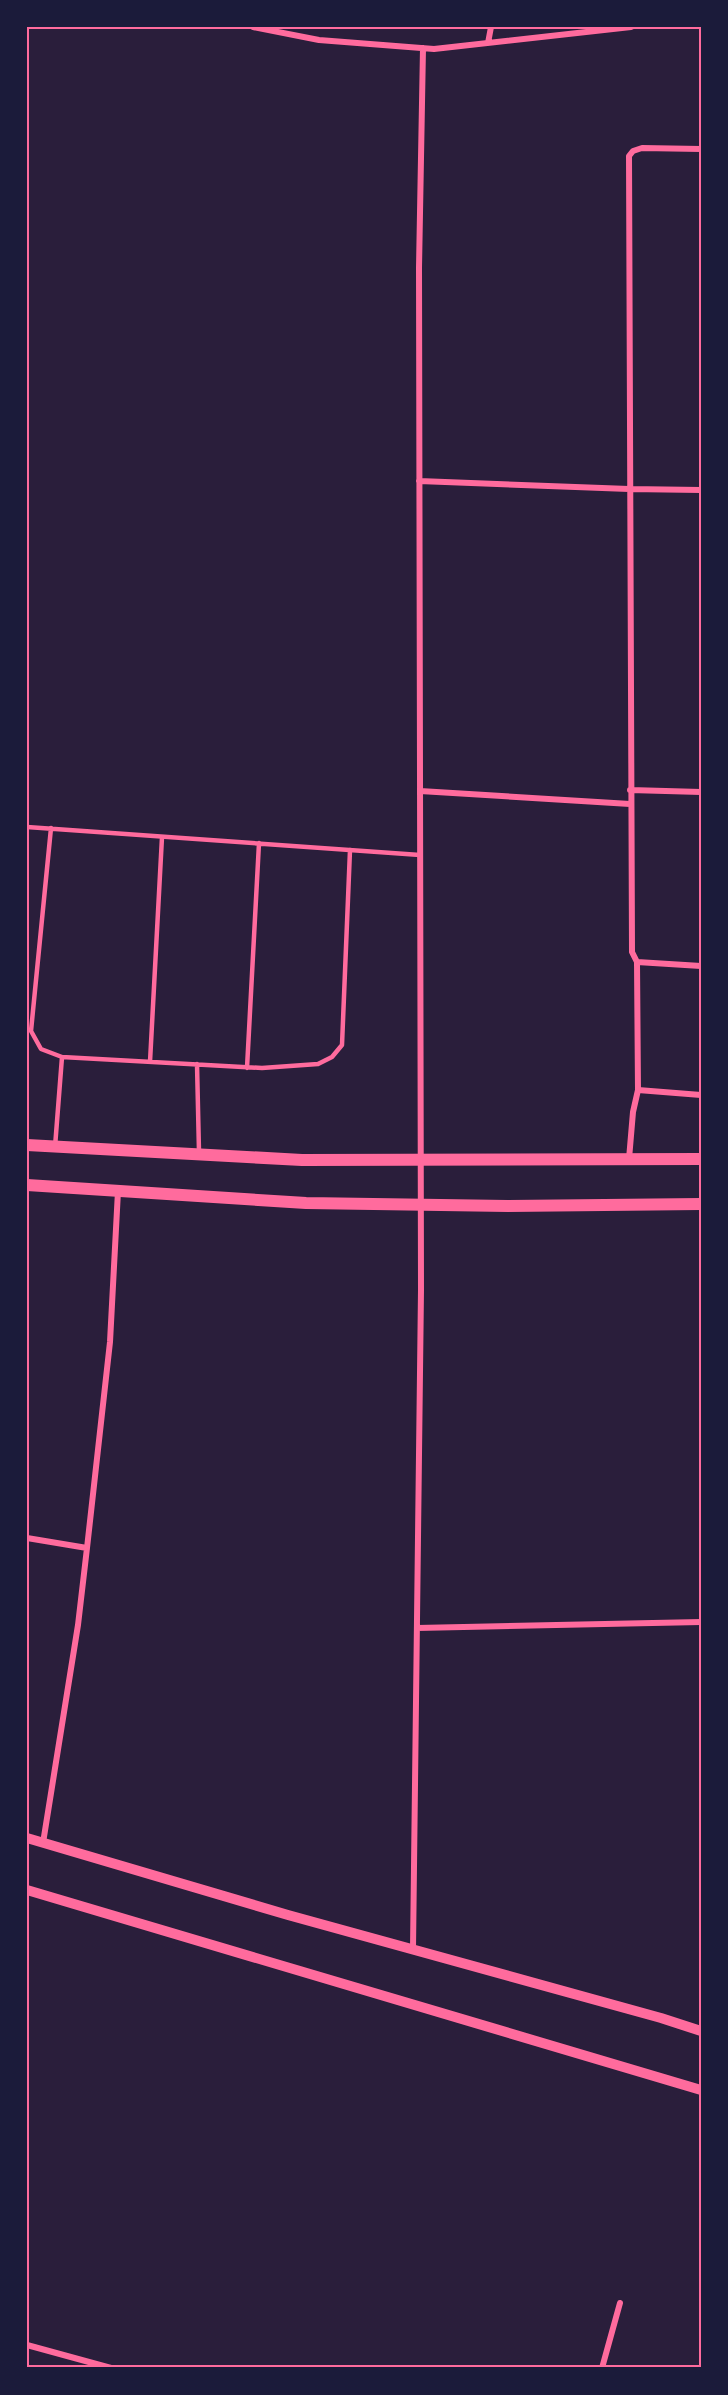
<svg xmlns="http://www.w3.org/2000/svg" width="728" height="2395" viewBox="0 0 728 2395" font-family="'Archivo Narrow',sans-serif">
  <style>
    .green { fill: #2a1e3b }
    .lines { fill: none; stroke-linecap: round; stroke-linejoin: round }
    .service { stroke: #ff6b9d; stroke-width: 4.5 }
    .minor { stroke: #ff6b9d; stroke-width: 6 }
    .tertiary { stroke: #ff6b9d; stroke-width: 10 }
    .secondary { stroke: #ff6b9d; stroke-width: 12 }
    .neatline { fill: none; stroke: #ff6b9d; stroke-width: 2 }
  </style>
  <rect width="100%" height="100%" fill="#1b1b3a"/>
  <path class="green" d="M27 27H701V2368H27Z"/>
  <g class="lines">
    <path class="service" d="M27 827 420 855
      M51 828 31 1031 41 1049 62 1057 262 1068 318 1064 332 1057 342 1045 350 850
      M150 1062 162 837
      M197 1064 199 1152
      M247 1068 259 843
      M55 1147 62 1057"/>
    <path class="minor" d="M253 27 319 40 434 49 631 27
      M488 43 491 27
      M701 149 642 148 633 151 629 156 632 952 637 962 701 966
      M419 481 629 489 701 490
      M630 790 701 792
      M420 791 630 804
      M637 962 638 1090
      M629 1159 633 1112 638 1090 701 1095
      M27 1538 87 1548
      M417 1628 701 1622
      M43 1843 78 1625 87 1548 110 1342 118 1191
      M413 1949 421 1290 419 268 423 48
      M27 2345 111 2368
      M602 2368 620 2303"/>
    <path class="tertiary" d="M27 1838 288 1915 661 2018 701 2031
      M27 1890 701 2090"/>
    <path class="secondary" d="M27 1145 302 1160 701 1159
      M27 1185 306 1203 508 1206 701 1204"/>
  </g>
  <rect width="728" height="2395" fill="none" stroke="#1b1b3a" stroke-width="57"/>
  <rect x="28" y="28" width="672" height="2338" class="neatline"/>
</svg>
